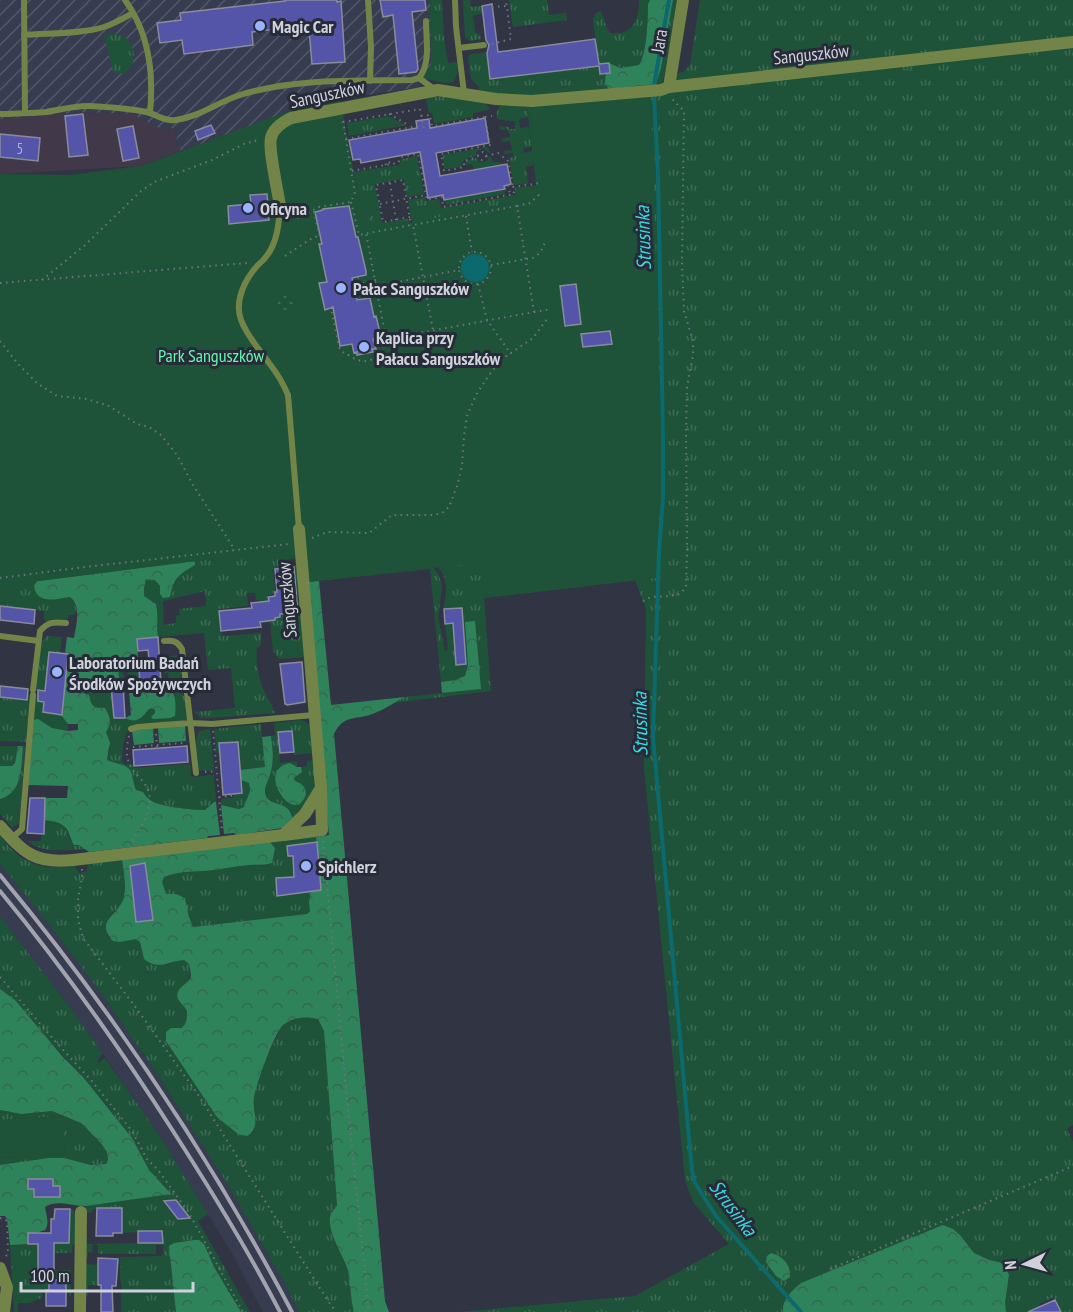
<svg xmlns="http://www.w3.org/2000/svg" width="1073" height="1312" viewBox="0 0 1073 1312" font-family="'PT Sans Narrow',sans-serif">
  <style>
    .commercial { fill: #41394a }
    .industrial { fill: url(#industrial-furrows) }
    .built { fill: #373c50 }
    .grass { fill: url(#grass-tufts); fill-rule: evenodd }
    .forest { fill: url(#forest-crowns) }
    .park { fill: #1e5339 }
    .garden { fill: url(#garden-dots) }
    .water { fill: #0c696d }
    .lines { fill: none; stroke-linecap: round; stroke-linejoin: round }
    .stream { stroke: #0c696d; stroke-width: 4 }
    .building { fill: #5455a8; stroke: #898b9c; stroke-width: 1.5 }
    .path { stroke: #6f737f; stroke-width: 2; stroke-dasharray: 1.5 4.5; stroke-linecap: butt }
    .service { stroke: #738449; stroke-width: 6 }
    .minor { stroke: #738449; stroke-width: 12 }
    .rail { stroke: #a1a4af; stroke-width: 4 }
    .poi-dot { fill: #9ab5fd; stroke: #272b38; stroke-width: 2 }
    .labels { text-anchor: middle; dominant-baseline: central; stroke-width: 6; stroke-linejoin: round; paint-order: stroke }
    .number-label { font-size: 15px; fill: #b0b3ce }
    .poi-label { font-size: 18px; font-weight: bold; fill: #cfd2db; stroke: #272b38; text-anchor: start }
    .street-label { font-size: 18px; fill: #cfd2db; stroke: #272b38 }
    .park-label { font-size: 18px; fill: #65f5af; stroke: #272b38 }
    .water-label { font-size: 20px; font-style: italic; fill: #38dae2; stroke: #272b38 }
  </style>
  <defs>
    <pattern id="industrial-furrows" width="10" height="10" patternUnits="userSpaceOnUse" patternTransform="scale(1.5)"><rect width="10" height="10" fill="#373c50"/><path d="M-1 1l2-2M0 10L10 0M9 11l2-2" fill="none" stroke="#535769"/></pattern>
    <pattern id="grass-tufts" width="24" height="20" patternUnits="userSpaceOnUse" patternTransform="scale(1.5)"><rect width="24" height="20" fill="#1e5339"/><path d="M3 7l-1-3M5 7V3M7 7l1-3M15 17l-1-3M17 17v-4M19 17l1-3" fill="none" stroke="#3e6b55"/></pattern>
    <pattern id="forest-crowns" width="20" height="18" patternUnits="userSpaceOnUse" patternTransform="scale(1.5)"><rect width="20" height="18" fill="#2f835b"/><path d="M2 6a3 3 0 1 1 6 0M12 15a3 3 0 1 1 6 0" fill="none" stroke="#356851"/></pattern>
    <pattern id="garden-dots" width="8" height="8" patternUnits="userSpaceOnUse" patternTransform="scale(1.5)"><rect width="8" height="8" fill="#1e5339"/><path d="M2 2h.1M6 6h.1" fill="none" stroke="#3e6b55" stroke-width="1.8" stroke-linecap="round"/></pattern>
  </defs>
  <rect width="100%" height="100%" fill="#313543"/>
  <path class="commercial" d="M82 112 131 114 161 129 174 128 180 151 141 166 0 174V119Z"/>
  <path class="industrial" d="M0 0H432L434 71 419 87 340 99 180 151 174 128 161 129 131 114 82 112 0 119Z"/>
  <path class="built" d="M0 864 51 927 99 990 155 1071 225 1180 284 1282 299 1312H263L233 1255 158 1133 78 1018 0 916Z"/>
  <path class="grass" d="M430 0H442L444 37 448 63 456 62 457 63C459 90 446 83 427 79L426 80 423 78 431 64Z
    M463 0H470L471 7 482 6 483 13 473 16 475 32 480 35 481 39 470 41 465 37Z
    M509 0H547L549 15 566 13 567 20 513 27Z
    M639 0H650L648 4C648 18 647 54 639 65L620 68 609 63 599 64 593 21C594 16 595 12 601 11 605 19 605 26 610 33 633 36 639 20 639 0Z
    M673 0H677L664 77 662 83 656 84 661 68Z
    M700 0H1073V38L676 81 675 74 683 72 690 65Z
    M115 33C146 40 134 85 113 71L104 36Z
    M1073 46V1125L1067 1128 1073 1142V1312H1061L1054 1297 1039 1304 1042 1312H1006L1005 1303 1009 1275 999 1262 989 1260 973 1253 960 1235 834 1270 811 1279 782 1308 783 1312H460L635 1296 729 1244 693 1202 685 1180 644 768 646 609 635 580 484 598 491 691 392 703 405 697 481 689 465 623 468 665 465 676 455 680 441 682 430 569 307 582 430 562 439 576 442 586 438 617 445 651 448 650 445 624 463 622 462 608 444 609C447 584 449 579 432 559L550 320 535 111 668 92Z
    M488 52 491 79 494 77 599 66 600 74 606 73 610 89 529 96 507 95 478 90 479 87 471 79 468 57 471 54Z
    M444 96 486 103 489 108V110L473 113V117L434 124 432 113H429L426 98Z
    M503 105 527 107 528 117 519 119 520 128 529 127 532 147 523 148 524 153 533 151 534 165 526 167 528 184 514 185 509 158 513 157V153L504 154V151L512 150 510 141 502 142 501 139 510 137 508 129 500 130 499 126 509 127V129H516L515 121H508L497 119C497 113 495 108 503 105Z
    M388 116 406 125 349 136 347 123Z
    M488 147 490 153H489L484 149 478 150 475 156C468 158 463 158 461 167L444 169 443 155Z
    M417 156 424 194 407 197 403 179 375 184 382 223 408 219 409 223 370 231 358 191 354 172 399 165 402 159Z
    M489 156H491L492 161 507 164 474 170 472 164 465 165 466 161 476 158 479 162H485L488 159Z
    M537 185V193L526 201 412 223 408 200 425 197 426 201 439 199 441 208 515 195V188Z
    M505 189V194L447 205 444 200Z
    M295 547 296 558 278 561 280 567 297 565 300 596 297 597 295 567 275 569H273L275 591 273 594 267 595 269 612 261 613 260 601 256 600 255 593H247L248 606 219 609 222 636 261 633V645L257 648C255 660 259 680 264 691 268 699 272 704 275 713L210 718H201L195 712 235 708 231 668 208 670 204 633 158 637C156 626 159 615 157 604L144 596V588L146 579H155L160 586V594L171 590 180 574 195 565 45 599 70 597 74 601 77 612 74 615H69L67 619H51L46 622 44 619V611L0 606V581ZM205 591 206 606 179 609 180 615 176 616V623L164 625 163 601Z
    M297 602H300L305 657 279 659 273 651 270 621 275 620V618L280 617V614L298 613Z
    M47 636 62 637 60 653 49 652 45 691 36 690 41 644 44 639Z
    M180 655 182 686 166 683 136 684 126 671 123 672V675L127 683 126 685H123L122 679H119L117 662 138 661 141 683 169 681 168 673H164L163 657Z
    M111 679 114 718H125L129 720 145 713 149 709 153 708 155 710V714L152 715 153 719 175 695 171 688C189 692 186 705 187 720L137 724 129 727C124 737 122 750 122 761L125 764H133L134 768 190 764 191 777 214 775 216 802H214L205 810C194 810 154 807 147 798 146 797 146 795 146 794L136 790 119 764 110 762 107 760 110 749 108 738 106 732C111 723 110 717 105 708L93 707 85 694 86 687 89 681Z
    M28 695H30L26 742 0 741V697L27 700Z
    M35 695 44 696 43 712 61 715 68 724V731L52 728 43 722 33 720Z
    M300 720 304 721 311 726 314 753 294 755 292 731 278 732 280 763 297 761V767L290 763 278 792 291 804 295 781 294 778 302 772 301 767 307 766V761L314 760C315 768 317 778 315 785 312 799 299 813 290 823L282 805 268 799C262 787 269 783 271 771 273 759 273 747 271 736L275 735 274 723Z
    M261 724 265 767 240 770 238 742 219 743 220 753H217L214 729Z
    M210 729 214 770 199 771C198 762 193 737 200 731 203 730 207 729 210 729Z
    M0 746H18L15 763 12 766H0Z
    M23 746 25 747 20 817 19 823 12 828 0 813V799C23 792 21 766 23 746Z
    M241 780 249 783 250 791 244 807 242 809 221 805V799L233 798V794L242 793Z
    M44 820C61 822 66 824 70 840L85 849C66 850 43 854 27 841H41L42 834 44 833Z
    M0 835C20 864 40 870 75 866L79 873 87 871 88 864 122 859C123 872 129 889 123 902 119 909 110 913 108 921 107 925 107 931 107 935L113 941 120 942 136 939 140 942 144 959 166 965 179 960H184L189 964C192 982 187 984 178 998L187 1011C187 1017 187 1023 182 1028H171L229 1126 238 1134 253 1133C259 1119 253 1114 254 1100 254 1079 267 1057 276 1038 278 1035 279 1028 282 1026 292 1017 307 1016 318 1019L324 1031 337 1205C336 1206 332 1212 331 1213 325 1230 343 1254 348 1270 351 1284 350 1298 354 1312H299L284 1282 225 1180 155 1071 99 990 51 927 0 864Z
    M316 837 317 842 287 846 288 856H293L294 877 276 878 277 896 311 892 309 902 310 910 307 914 193 927 189 917 185 898 176 894H166L162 883 164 877 182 871 252 864 262 866 272 863 270 842Z
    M0 916 78 1018 103 1054 97 1060 99 1063 105 1058 158 1133 208 1214 198 1221 250 1312H241L214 1267 204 1245 194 1240 174 1243 169 1246 176 1312H121V1290L122 1289 120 1277V1257L161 1256 163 1253V1245H156V1254H99L98 1253V1245L93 1244 92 1253 88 1252V1257H86V1244H88L150 1243 149 1231 121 1233V1208L93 1209 92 1212 86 1213V1206L170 1194 149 1170 132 1138 107 1106 83 1077 41 1032 15 1000 0 989Z
    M0 1110 21 1114 52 1111 81 1123 100 1142 107 1152 109 1160 106 1164 91 1165 64 1158 0 1165V1158L65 1155 62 1116 0 1120Z
    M70 1209H72L76 1215 75 1244 72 1245V1253H38V1271L71 1270V1296H69V1291L43 1290 42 1298 29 1303H18V1312H14L10 1245 69 1243Z
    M86 1264 98 1265 99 1280H97V1285H88V1297L85 1295Z"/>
  <path class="forest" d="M650 0H673L661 68 656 84 610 89C604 85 605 80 606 73L610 72 609 63 620 68 639 65C647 54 648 18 648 4Z
    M194 561 195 563V565C178 575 174 578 170 597L163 598 160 594V586L155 580 146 579 144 588V596L156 604C159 615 156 626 158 637L137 639 138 661 118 662 119 679 89 681 86 687 85 694 89 695C92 708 93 707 105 708 111 719 112 722 106 732L110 743 107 760C114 764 125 763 130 770 133 775 133 784 136 790L143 792C145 794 146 797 149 799 156 807 194 810 205 810L214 802H216L220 835 208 836 207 838 89 852 79 845H74C71 840 70 836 68 831 63 822 53 821 44 820L45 798H67L68 786 27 785 33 720 38 719 52 728 68 731 78 730V724H68L61 715 68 654 65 653 67 637 74 638C76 625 82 606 70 597 56 599 37 605 34 586L37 581Z
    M319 581 331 705 405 697C395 702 385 709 375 713 357 721 344 713 334 734L385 1301 389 1312H354C350 1298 351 1284 348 1270 343 1254 325 1230 331 1213 332 1212 337 1206 337 1205L324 1031 318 1019C306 1016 293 1017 283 1025 275 1032 255 1086 254 1098 252 1113 262 1127 247 1136L238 1134 217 1117 166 1041V1032L171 1028H182C187 1023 187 1017 187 1011 185 1007 180 1003 178 999 174 989 186 985 190 979 192 975 190 969 189 964L184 960C168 961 159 971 144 959L140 942 136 939 120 942 113 941C94 920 119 916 124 897 127 885 123 871 122 859L270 842 275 848 272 863C261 866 259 864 248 865 237 866 226 868 215 870 198 872 181 870 164 877L162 882 166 894H176L185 898 189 917 193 927 307 914 310 911 309 902 311 892 321 890 316 837 329 835 307 582Z
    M475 621 481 689 442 693 441 682 455 680 465 676 468 665 465 622Z
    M161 688H171C176 697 176 706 175 716L170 718 153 719 151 717 155 713V710L152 708 149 709C142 718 136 724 125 718L131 715 129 691Z
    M185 725 186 741 159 743 158 727Z
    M153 728 154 743 134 745 132 731Z
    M271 736C273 749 274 762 270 775 268 782 262 790 267 798 274 806 290 802 292 818L282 828 237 835 234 833 224 834 221 805 239 809 244 807 250 791 249 783 241 780 240 770 265 767 262 737Z
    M18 746H23C21 766 23 793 0 799V766H12L15 763Z
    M290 763 297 767H301L302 772 294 778 295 781C303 784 306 787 306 795 304 799 301 805 296 805 283 807 260 769 290 763Z
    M0 989 15 1000 62 1056 83 1077 132 1138 149 1170 171 1194 86 1206C73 1206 56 1199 45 1207 46 1215 50 1223 45 1230L36 1233H28V1244L10 1245 7 1219 5 1216H0V1165L49 1158H64L91 1165 106 1164 108 1160 107 1152 100 1142 81 1123 52 1111 21 1114 0 1110Z
    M943 1225 953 1229 960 1235 974 1253 989 1260 999 1262 1005 1266 1009 1275 1005 1303 1006 1312H783C781 1300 793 1290 801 1283Z
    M194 1240H199L204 1244 214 1267 241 1312H176L169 1246 174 1243Z
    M771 1253C783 1256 791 1265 790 1277L784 1281 776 1276 766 1262 767 1256Z"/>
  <path class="park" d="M651 95 661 431V496L656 554V578L484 598 481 574 470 576 468 564 307 582 304 550 228 557 0 586V174L69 175 141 166 305 105 340 99 357 189H362L371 230 526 201 537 193 527 107Z
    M63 1116 65 1155 0 1158V1120Z"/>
  <path class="garden" d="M276 304a9 9 0 1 1 18 0a9 9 0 1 1-18 0Z"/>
  <path class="water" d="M461 268a14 14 0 1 1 28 0a14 14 0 1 1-28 0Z"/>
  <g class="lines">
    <path class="stream" d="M654 85 669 0
      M654 96 658 174 663 437V498L659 552 653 737 692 1171 695 1183 716 1216 801 1312"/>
  </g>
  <path class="building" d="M285 0H337V2L341 1 345 62 312 64 309 29 300 30 299 26 252 32 253 45 184 54 182 40 160 43 157 23 181 20 180 13 285 1Z
    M380 0H425L426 10 412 12 418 69 416 72 399 74 393 15 383 17Z
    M492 4 498 52 595 39 599 64 609 63 610 73 600 74 599 66 490 79 487 53 489 45 486 40 482 6Z
    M83 114 88 155 69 157 65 116Z
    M485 118 489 143 436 153 440 176 507 164 511 184 504 186 505 189 444 200 443 195 428 198 420 152 361 163 360 159 353 160 349 140 417 128 416 121 429 119 430 128Z
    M211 125 215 133 198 140 195 131Z
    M133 126 139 158 123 161 117 129Z
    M0 134 40 138 38 161 0 157Z
    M267 194 269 220 229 224 228 206 251 204 250 195Z
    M349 206 356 237H358L366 271V275L352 278 357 300 370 298 374 317 376 316 381 337 373 339 376 349H372L373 352 357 355V352L354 353 352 344 340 346 333 307 325 310 319 283 327 282 319 244H322L315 212 323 210V209Z
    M576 284 581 324 565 326 560 286Z
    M610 331 612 344 583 347 581 334Z
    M294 567 298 613 280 614V617L275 618V620L260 622 261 627 221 631 219 611 252 608 251 603 269 601 268 597 275 596V592H277L275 569Z
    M0 606 35 610 34 624 0 620Z
    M462 608 466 664 456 665 453 623 445 624 444 609Z
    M158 637 161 682 140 683 139 670 150 669 148 650 138 651 137 639Z
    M49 652 68 654 62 715 43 712 44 702 38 701V690L45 691Z
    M302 662 305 702 287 705 286 704H285L280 664Z
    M123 685 125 718H114L111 686Z
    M0 686 28 689 27 700 0 697Z
    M292 731 294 752 280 753 278 732Z
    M238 742 242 793 223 795 219 743Z
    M187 746 188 762 134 766 133 750Z
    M30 798H45L44 834 27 833Z
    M317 842 321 890 277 896 276 878 294 877 293 856H288L287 846Z
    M145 863 153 920 136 922 130 866Z
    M28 1179H53V1186H60V1197H34V1189H28Z
    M176 1200 190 1218 178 1219 164 1201Z
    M97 1208H122V1233H113V1236H96Z
    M55 1209H70L69 1243H54V1271H38V1244H28V1233H51V1219H54Z
    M138 1231H162L163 1243H138Z
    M98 1258 118 1259 116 1286H112L113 1312H101V1285H98Z
    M49 1280H66V1306H46V1290H49Z
    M1055 1300 1061 1312H1028Z"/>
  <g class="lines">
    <path class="path" d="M492 7 507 6
      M492 44 511 39 506 0
      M420 109 424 129
      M389 114 410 126
      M421 116 430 115 432 126 485 117 490 145 441 154 444 171 464 167V161L478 157
      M485 117 492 116
      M343 121 351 171
      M343 122 420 109
      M346 139 423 125
      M478 156a4 4 0 1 1 8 0a4 4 0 1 1-8 0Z
      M486 156 498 153 508 161 513 187
      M386 165 385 163 392 162
      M390 183 396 220
      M508 185 510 194
      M351 202 359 235 411 225
      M380 204 426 195
      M517 206 530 203 540 194
      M314 211 319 235
      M466 216 472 252
      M410 217 383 222 376 185 403 180 411 225
      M297 218 319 207 351 202 355 192 351 171 398 163 401 157 418 154 427 200 442 197 443 207 514 194 513 187 540 183
      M459 268a16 16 0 1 1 32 0a16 16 0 1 1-32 0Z
      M285 256 309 240 320 235
      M491 265 533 258C540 254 542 250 545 242
      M358 277 360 283
      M42 280 84 246 140 192 154 182 212 160 244 144 258 140
      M376 280 359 284 361 294 377 291
      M0 283 247 263
      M478 284 487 320 511 354
      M377 286 459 270
      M329 308H331L339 347C342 353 345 353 350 356 360 363 372 364 380 352 382 348 383 343 386 339L366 233
      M534 312 551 309
      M386 339 534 312 517 206 413 225 433 330
      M0 341 18 364 37 383 57 396 87 399 109 406 137 424 149 427 161 435 177 455 193 485 235 550
      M312 538 327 532 369 533 392 515H433L442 513 449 507 457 486 462 466 464 436 467 416 476 395 489 375 502 359 533 338 547 319
      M0 578 85 567 289 544
      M643 601 651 597 670 596 680 594 686 587 687 550 686 434 687 387 693 355V341L684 311 682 265 684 111 672 99
      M213 731 222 830
      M156 734 157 748
      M129 736C125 751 126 764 137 775 141 780 146 784 148 790 155 807 140 829 131 842
      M133 747 183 743
      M205 772 216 771
      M219 797 231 796V794
      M323 841 347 1099 369 1312
      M82 869V878L78 898V920L83 938 137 1009 199 1096 326 1298 336 1312
      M0 977 54 1040 91 1080 132 1131 147 1159 158 1170 189 1213 243 1312
      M0 1218 6 1220 7 1223 8 1254 5 1257
      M830 1269 1073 1166"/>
    <path class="service" d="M24 0 25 113
      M125 0C149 33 154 73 150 113
      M368 0 371 47 370 81
      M455 0 456 27 464 93
      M426 21C426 40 431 63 419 78L434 89
      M24 35C47 33 82 34 104 27 114 24 124 18 133 13
      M459 48 484 45
      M0 114C15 114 30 113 46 112 59 110 73 106 87 106 106 107 127 108 146 112 156 114 165 122 176 120 199 117 218 102 240 95 295 78 356 81 412 80L419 78
      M280 206C279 221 278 237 270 251 267 256 263 261 258 265 245 279 234 301 241 320 247 336 259 349 269 363 277 373 283 383 288 395L299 529
      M0 636 39 641
      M164 641C173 640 177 641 182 649L196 773
      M33 690 40 631C49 621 53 622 66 623
      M131 729 138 727 162 725 191 723 212 724 314 715
      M12 838 22 829 33 695"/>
    <path class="minor" d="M669 87 683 0
      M280 206C278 192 268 148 271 138 273 128 283 122 291 118L438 90 496 99 532 101 661 90 669 87 1073 42
      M0 826C24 853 35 864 73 860L283 835 305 814 321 788
      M284 835 322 830 321 788 299 529
      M0 1268 7 1287 4 1312
      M80 1312 81 1212"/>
    <path class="rail" d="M0 875C112 1010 210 1157 292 1312
      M0 891C63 967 120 1048 173 1131 211 1190 248 1250 280 1312"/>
  </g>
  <g class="poi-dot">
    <circle cx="260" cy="26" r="6"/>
    <circle cx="248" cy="208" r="6"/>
    <circle cx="341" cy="288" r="6"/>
    <circle cx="364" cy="347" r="6"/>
    <circle cx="57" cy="672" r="6"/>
    <circle cx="306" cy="866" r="6"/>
  </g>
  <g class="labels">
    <g class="number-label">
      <text x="20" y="148">5</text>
    </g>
    <g class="poi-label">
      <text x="272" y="26">Magic Car</text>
      <text x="260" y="208">Oficyna</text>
      <text x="353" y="288">Pałac Sanguszków</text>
      <text x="376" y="337">Kaplica przy<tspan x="376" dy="21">Pałacu Sanguszków</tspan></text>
      <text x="69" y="662">Laboratorium Badań<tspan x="69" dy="21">Środków Spożywczych</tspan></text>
      <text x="318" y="866">Spichlerz</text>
    </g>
    <g class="street-label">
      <text transform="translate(659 41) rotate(-81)">Jara</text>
      <text transform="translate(811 54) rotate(-6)">Sanguszków</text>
      <text transform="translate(327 94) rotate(-12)">Sanguszków</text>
      <text transform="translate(287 600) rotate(-95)">Sanguszków</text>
    </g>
    <g class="park-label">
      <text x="211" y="355">Park Sanguszków</text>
    </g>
    <g class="water-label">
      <text transform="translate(643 238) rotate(-92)">Strusinka</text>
      <text transform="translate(640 724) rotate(-91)">Strusinka</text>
      <text transform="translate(733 1208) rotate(53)">Strusinka</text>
    </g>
  </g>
  <g transform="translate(1025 1264) rotate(265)" stroke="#272b38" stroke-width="4.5" paint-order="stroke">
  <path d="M0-4.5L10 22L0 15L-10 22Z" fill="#cfd2db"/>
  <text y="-9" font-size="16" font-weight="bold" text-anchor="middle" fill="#cfd2db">N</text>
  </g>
  <path d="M21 1282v9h172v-9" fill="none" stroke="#cfd2db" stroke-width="3"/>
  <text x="30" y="1282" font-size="18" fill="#cfd2db" stroke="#272b38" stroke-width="4.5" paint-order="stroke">100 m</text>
</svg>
